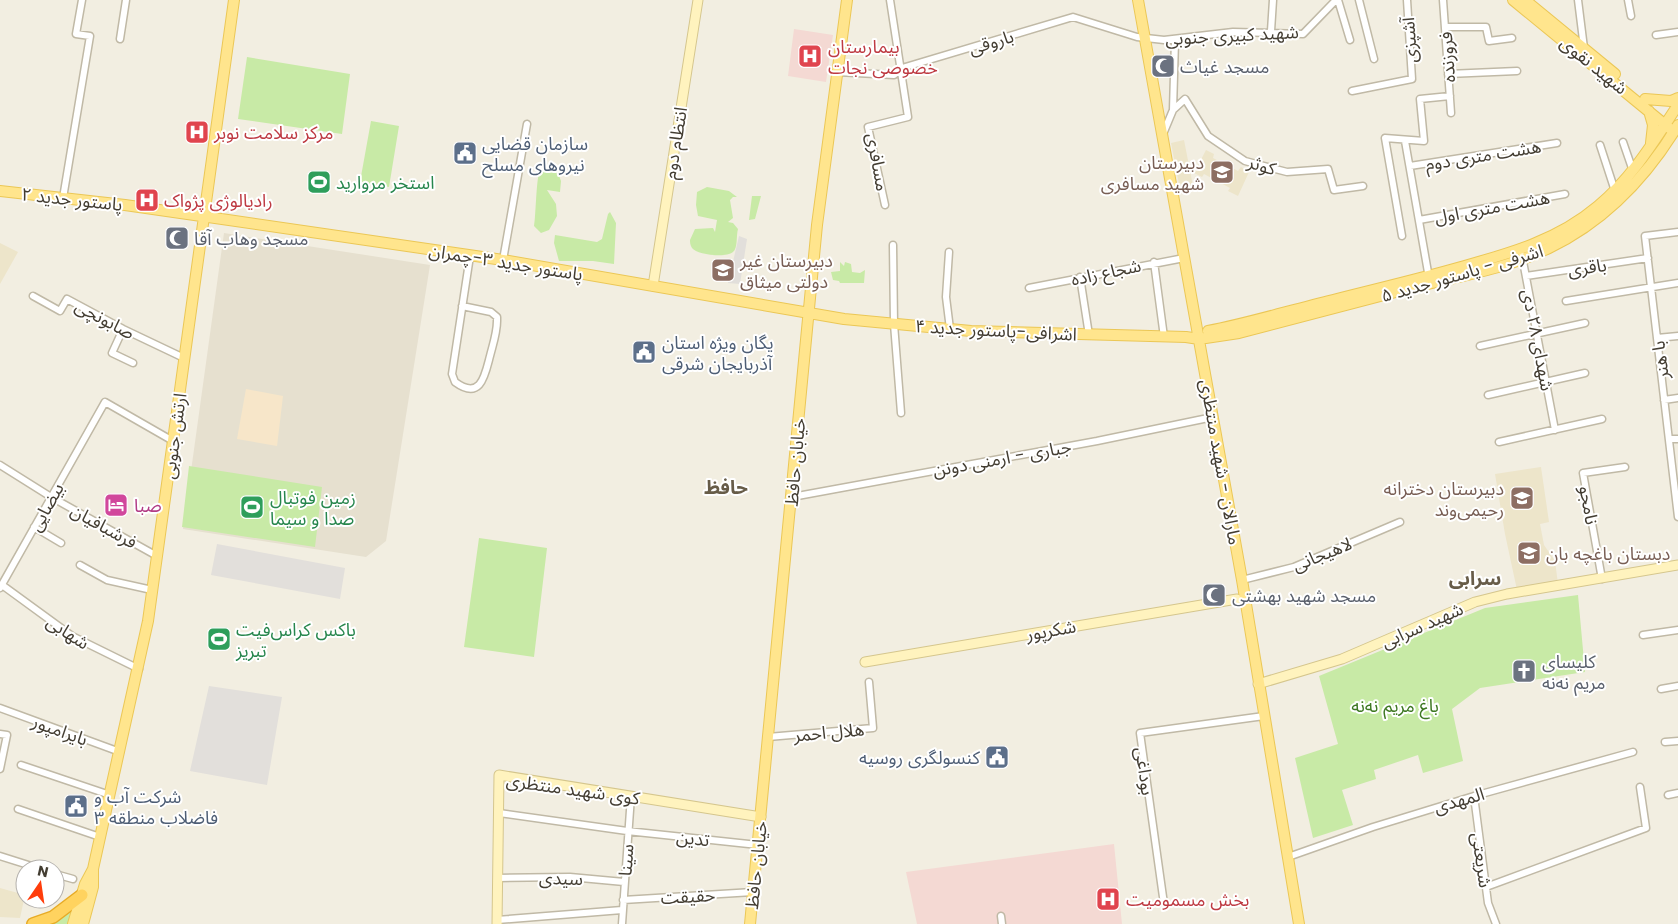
<svg xmlns="http://www.w3.org/2000/svg" width="1678" height="924" viewBox="0 0 1678 924" font-family="Poppins,'Noto Sans Arabic',sans-serif">
  <style>
    .residential { fill: #e6e0cf }
    .commercial { fill: #f7e6c9 }
    .education { fill: #ede5ca }
    .medical { fill: #f4d9d3 }
    .green { fill: #c8eaa6 }
    .parking { fill: #e2dfdb }
    .lines { fill: none; stroke-linecap: round; stroke-linejoin: round }
    .street-casing { stroke: #c0b9a6; stroke-width: 9 }
    .secondary-casing { stroke: #d5c68d; stroke-width: 11 }
    .primary-casing { stroke: #ebc756; stroke-width: 12 }
    .highway-casing { stroke: #e7ab26; stroke-width: 14 }
    .street { stroke: #fff; stroke-width: 6 }
    .secondary { stroke: #fff3be; stroke-width: 9 }
    .primary { stroke: #ffe58d; stroke-width: 10 }
    .highway { stroke: #ffd35f; stroke-width: 11 }
    .labels { text-anchor: middle; dominant-baseline: central; stroke-width: 4; stroke-linejoin: round; paint-order: stroke }
    .street-label { font-size: 18px; fill: #433d32; stroke: #fff }
    .health-label { font-size: 18px; fill: #be3a42; stroke: #fff; text-anchor: start }
    .worship-label { font-size: 18px; fill: #5b616d; stroke: #fff; text-anchor: start }
    .service-label { font-size: 18px; fill: #4e5e75; stroke: #fff; text-anchor: start }
    .education-label { font-size: 18px; fill: #785e54; stroke: #fff; text-anchor: end }
    .leisure-label { font-size: 18px; fill: #27864d; stroke: #fff; text-anchor: start }
    .hotel-label { font-size: 18px; fill: #b23c85; stroke: #fff; text-anchor: start }
    .park-label { font-size: 18px; fill: #3e7822; stroke: #fff }
    .neighbourhood-label { font-size: 19px; font-weight: bold; fill: #675c48; stroke: #fff }
  </style>
  <rect width="100%" height="100%" fill="#f2eee1"/>
  <path class="residential" d="M224 233 430 265 386 541 366 557 183 529Z"/>
  <path class="commercial" d="M246 389 283 396 277 446 237 439Z"/>
  <path class="education" d="M1184 140 1193 186 1180 189 1171 143Z
    M1206 150 1214 154 1213 158 1238 171 1241 167 1249 172 1238 196 1228 191 1230 188 1204 174 1202 177 1194 173Z
    M0 243 18 252 0 284Z
    M1541 467 1549 522 1540 524 1544 545 1555 561 1558 584 1517 590 1505 534 1495 474Z
    M0 888 25 895 20 918 0 917Z"/>
  <path class="medical" d="M794 29 833 35 826 82 788 76Z
    M1114 844 1122 924H917L906 872Z"/>
  <path class="green" d="M247 57 350 74 342 134 238 119Z
    M371 121 399 126 389 187 360 182Z
    M545 170 558 173 561 181 560 192 547 190 556 204 557 216 549 230 541 233 534 226C536 216 536 177 540 171Z
    M707 187 729 191 737 197H733L730 200 733 218 728 222 733 223 738 229C736 236 738 248 733 252 726 258 697 255 692 248 690 245 690 242 690 240L695 229 713 228 715 232 717 220 698 216 696 205 697 192Z
    M752 196H761L755 219 749 220Z
    M610 212 616 223 614 264 593 261H559L554 243 555 235 597 242 602 239 608 214Z
    M840 262 844 266 845 262 851 264 852 272 860 273 865 270 864 283H840L839 281 833 280 831 272 840 271Z
    M189 466 322 487 315 547 182 527Z
    M479 538 547 548 534 657 464 647Z
    M1578 595 1585 672 1480 688 1452 709 1463 761 1423 773 1418 755 1374 770 1376 779 1342 790 1353 825 1313 838 1295 758 1338 744 1319 676 1485 608Z
    M75 906 69 924H44Z"/>
  <path class="parking" d="M739 236 747 239 740 284 728 283Z
    M217 544 345 568 340 599 211 575Z
    M209 686 282 697 267 785 190 771Z"/>
  <g class="lines">
    <g class="street-casing">
      <path id="street" d="M1338 0 1350 40
        M1359 0 1374 59
        M1443 0 1451 113
        M1578 0 1584 48
        M1628 0 1631 16
        M1445 27H1486L1489 41 1512 38
        M1271 31 1273 0
        M1656 35 1678 32
        M120 39 126 0
        M837 72 894 75 902 68 1073 17 1137 37 1164 40 1233 32 1303 34 1336 0
        M1448 74 1517 71
        M1352 91 1412 79 1407 0
        M1173 110 1175 40
        M1163 134 1173 110 1185 99 1208 136 1245 161 1287 172 1328 169 1334 190 1363 186
        M1405 141 1429 278
        M1623 142 1633 171
        M1600 145 1615 191
        M1410 166 1557 143
        M63 198 90 36 76 34 82 0
        M885 205 868 127 908 117 890 0
        M1419 220 1565 194
        M1678 232 1645 236 1678 517
        M1402 236 1385 138 1424 141 1420 99 1450 96
        M893 245 894 324 901 413
        M949 252 946 297 950 329
        M1522 256 1555 430
        M503 260 527 124
        M1154 262 1164 337
        M1526 276 1648 258
        M1080 277 1089 335
        M1029 288 1184 258
        M33 296 60 311 67 299 123 329 184 358
        M1566 301 1678 283
        M462 306 491 312 497 317V321C497 333 493 344 490 356 485 375 481 401 455 382L452 374 470 256
        M123 329 112 353 133 363
        M1657 338 1678 336
        M1480 346 1585 323
        M1488 395 1585 373
        M1664 400 1678 398
        M1669 439H1678
        M1499 442 1602 419
        M0 465 51 497 157 556
        M792 497 1097 441 1213 417
        M34 527 61 543
        M80 565 107 580 152 590
        M1602 579 1583 473 1625 467
        M1242 580 1294 567 1400 522
        M2 585 72 636 139 669
        M0 588 105 402 173 441
        M1643 635 1678 630
        M1661 689 1678 686
        M0 708 120 752
        M0 734 7 735 0 769
        M768 737 873 728 869 682
        M1665 742 1678 741
        M21 765 110 795
        M1668 795 1678 793
        M1474 796 1488 903 1496 924
        M18 809 100 837
        M499 813 627 831 758 845
        M0 856 41 869
        M1288 857 1373 827 1474 796 1633 752
        M55 874 73 879
        M498 878 570 877 624 882
        M1486 887 1646 828 1640 787
        M623 900 753 892
        M1164 904 1140 733 1264 716
        M1001 916 1002 924
        M497 920 622 910
        M622 924 631 796"/>
    </g>
    <g class="secondary-casing">
      <path id="secondary" d="M653 286 698 0
        M865 662 1237 599
        M1258 684 1342 659 1475 602 1507 594 1678 565
        M497 924 499 775 761 817"/>
    </g>
    <g class="primary-casing">
      <path id="primary" d="M1138 0 1242 580 1299 924
        M1513 0 1669 128
        M1525 0 1615 74
        M1645 99 1671 101 1678 98
        M1649 111 1653 125 1651 143
        M0 191 125 205 503 260 844 319 971 331 1186 337 1199 339 1239 333C1296 318 1353 303 1411 288 1456 277 1506 269 1549 248 1605 221 1646 178 1678 125
        M1208 331C1250 323 1291 310 1333 300 1376 289 1419 279 1461 267 1511 253 1558 240 1598 206 1632 178 1654 141 1678 105
        M73 924 85 884 93 869
        M83 924 93 887V869L148 621 234 0
        M750 924 817 225 847 0"/>
    </g>
    <g class="highway-casing">
      <path id="highway" d="M33 924 53 917 82 895"/>
    </g>
    <use href="#street" class="street"/>
    <use href="#secondary" class="secondary"/>
    <use href="#primary" class="primary"/>
    <use href="#highway" class="highway"/>
  </g>
  <defs>
    <g id="hospital-square" transform="scale(1.25)"><rect x="-9" y="-9" width="18" height="18" rx="4" fill="#e0444e" stroke="#fff"/><path d="M-5-5h3v3.5h4V-5h3V5h-3V1.5h-4V5h-3Z" fill="#fff"/></g>
    <g id="mosque-square" transform="scale(1.25)"><rect x="-9" y="-9" width="18" height="18" rx="4" fill="#6b7280" stroke="#fff"/><path d="M3.5-4.9A6 6 0 1 0 3.5 4.9A5 5 0 1 1 3.5-4.9Z" fill="#fff"/></g>
    <g id="civic-square" transform="scale(1.25)"><rect x="-9" y="-9" width="18" height="18" rx="4" fill="#5c6f8a" stroke="#fff"/><path d="M-.6-6.5H3V-4.5H.6V-3L4-1V1h2V6H-6V1h2V-1L-.6-3ZM-1.2 2.5V6h2.4V2.5Z" fill="#fff"/></g>
    <g id="school-square" transform="scale(1.25)"><rect x="-9" y="-9" width="18" height="18" rx="4" fill="#8d6e63" stroke="#fff"/><path d="M0-5L7-2L0 1L-7-2ZM-4 1L0 2.5L4 1V4Q0 6-4 4Z" fill="#fff"/></g>
    <g id="stadium-square" transform="scale(1.25)"><rect x="-9" y="-9" width="18" height="18" rx="4" fill="#2e9e5b" stroke="#fff"/><path d="M0-5a6.5 5 0 1 0 0 10a6.5 5 0 1 0 0-10ZM-3.5-1.8h7v3.6h-7Z" fill="#fff"/></g>
    <g id="hotel-square" transform="scale(1.25)"><rect x="-9" y="-9" width="18" height="18" rx="4" fill="#d1479c" stroke="#fff"/><path d="M-6-4.5h1.5V1H6V5H4.5V3h-9V5H-6ZM-4 0a1.8 1.8 0 1 1 3.6 0ZM.5 0V-2.5h3Q6-2.5 6 0Z" fill="#fff"/></g>
    <g id="church-square" transform="scale(1.25)"><rect x="-9" y="-9" width="18" height="18" rx="4" fill="#6b7280" stroke="#fff"/><path d="M-1.2-6h2.4v3.5h3.3v2.4h-3.3V6h-2.4V-.1h-3.3v-2.4h3.3Z" fill="#fff"/></g>
  </defs>
  <g fill-rule="evenodd">
    <use href="#hospital-square" x="810" y="56"/>
    <use href="#mosque-square" x="1163" y="66"/>
    <use href="#hospital-square" x="197" y="132"/>
    <use href="#civic-square" x="465" y="153"/>
    <use href="#school-square" x="1222" y="172"/>
    <use href="#stadium-square" x="319" y="182"/>
    <use href="#hospital-square" x="147" y="200"/>
    <use href="#mosque-square" x="177" y="238"/>
    <use href="#school-square" x="723" y="270"/>
    <use href="#civic-square" x="644" y="352"/>
    <use href="#school-square" x="1522" y="498"/>
    <use href="#hotel-square" x="116" y="505"/>
    <use href="#stadium-square" x="252" y="507"/>
    <use href="#school-square" x="1529" y="553"/>
    <use href="#mosque-square" x="1214" y="595"/>
    <use href="#stadium-square" x="219" y="639"/>
    <use href="#church-square" x="1524" y="671"/>
    <use href="#civic-square" x="997" y="757"/>
    <use href="#civic-square" x="76" y="806"/>
    <use href="#hospital-square" x="1108" y="899"/>
  </g>
  <g class="labels">
    <g class="street-label">
      <text transform="translate(1232 35) rotate(-3)">شهید کبیری جنوبی</text>
      <text transform="translate(1409 40) rotate(-94)">آشپزی</text>
      <text transform="translate(991 42) rotate(-17)">باروقی</text>
      <text transform="translate(1447 57) rotate(-94)">فروزنده</text>
      <text transform="translate(1594 65) rotate(39)">شهید نقوی</text>
      <text transform="translate(675 143) rotate(-81)">انتظام دوم</text>
      <text transform="translate(1483 155) rotate(-9)">هشت متری دوم</text>
      <text transform="translate(878 162) rotate(80)">مسافری</text>
      <text transform="translate(1262 165) rotate(17)">کوثر</text>
      <text transform="translate(72 199) rotate(6)">پاستور جدید ۲</text>
      <text transform="translate(1492 207) rotate(-10)">هشت متری اول</text>
      <text transform="translate(506 262) rotate(9)">پاستور جدید ۳-چمران</text>
      <text transform="translate(1587 267) rotate(-8)">باقری</text>
      <text transform="translate(1106 272) rotate(-12)">شجاع زاده</text>
      <text transform="translate(1462 273) rotate(-16)">اشرفی - پاستور جدید ۵</text>
      <text transform="translate(105 319) rotate(28)">صابونچی</text>
      <text transform="translate(996 330) rotate(3)">اشرافی-پاستور جدید ۴</text>
      <text transform="translate(1538 340) rotate(79)">شهدای ۲۸ دی</text>
      <text transform="translate(1660 360) rotate(-97)">با هنر</text>
      <text transform="translate(174 436) rotate(-82)">ارتش جنوبی</text>
      <text transform="translate(1002 458) rotate(-10)">جباری - ارمنی دونن</text>
      <text transform="translate(795 462) rotate(-85)">خیابان حافظ</text>
      <text transform="translate(1221 462) rotate(80)">مارالان - شهید منتظری</text>
      <text transform="translate(1589 505) rotate(80)">نامجو</text>
      <text transform="translate(46 507) rotate(-61)">بیضایی</text>
      <text transform="translate(104 526) rotate(29)">فرشبافیان</text>
      <text transform="translate(1322 554) rotate(-22)">لاهیجانی</text>
      <text transform="translate(1422 625) rotate(-24)">شهید سرابی</text>
      <text transform="translate(1051 630) rotate(-10)">شکرپور</text>
      <text transform="translate(68 632) rotate(33)">شهابی</text>
      <text transform="translate(60 730) rotate(20)">بایرامپور</text>
      <text transform="translate(829 732) rotate(-5)">هلال احمر</text>
      <text transform="translate(1145 771) rotate(82)">بوداغی</text>
      <text transform="translate(573 789) rotate(8)">کوی شهید منتظری</text>
      <text transform="translate(1459 800) rotate(-16)">المهدی</text>
      <text transform="translate(693 838) rotate(6)">تدین</text>
      <text transform="translate(626 860) rotate(-86)">سینا</text>
      <text transform="translate(1482 860) rotate(82)">شریعتی</text>
      <text transform="translate(756 865) rotate(-84)">خیابان حافظ</text>
      <text transform="translate(561 878) rotate(1)">سیدی</text>
      <text transform="translate(688 896) rotate(-3)">حقیقت</text>
    </g>
    <g class="health-label">
      <text x="828" y="46">بیمارستان<tspan x="828" dy="21">خصوصی نجات</tspan></text>
      <text x="214" y="132">مرکز سلامت نوبر</text>
      <text x="164" y="200">رادیالوژی پژواک</text>
      <text x="1126" y="899">بخش مسمومیت</text>
    </g>
    <g class="worship-label">
      <text x="1180" y="66">مسجد غیاث</text>
      <text x="194" y="238">مسجد وهاب آقا</text>
      <text x="1232" y="595">مسجد شهید بهشتی</text>
      <text x="1542" y="661">کلیسای<tspan x="1542" dy="21">مریم نه‌نه</tspan></text>
    </g>
    <g class="service-label">
      <text x="482" y="143">سازمان قضایی<tspan x="482" dy="21">نیروهای مسلح</tspan></text>
      <text x="662" y="342">یگان ویژه استان<tspan x="662" dy="21">آذربایجان شرقی</tspan></text>
      <text x="980" y="757" text-anchor="end">کنسولگری روسیه</text>
      <text x="94" y="796">شرکت آب و<tspan x="94" dy="21">فاضلاب منطقه ۳</tspan></text>
    </g>
    <g class="education-label">
      <text x="1204" y="162">دبیرستان<tspan x="1204" dy="21">شهید مسافری</tspan></text>
      <text x="740" y="260" text-anchor="start">دبیرستان غیر<tspan x="740" dy="21">دولتی میثاق</tspan></text>
      <text x="1504" y="488">دبیرستان دخترانه<tspan x="1504" dy="21">رحیمی‌وند</tspan></text>
      <text x="1546" y="553" text-anchor="start">دبستان باغچه بان</text>
    </g>
    <g class="leisure-label">
      <text x="336" y="182">استخر مروارید</text>
      <text x="270" y="497">زمین فوتبال<tspan x="270" dy="21">صدا و سیما</tspan></text>
      <text x="236" y="629">باکس کراس‌فیت<tspan x="236" dy="21">تبریز</tspan></text>
    </g>
    <g class="hotel-label">
      <text x="134" y="505">صبا</text>
    </g>
    <g class="park-label">
      <text x="1395" y="705">باغ مریم نه‌نه</text>
    </g>
    <g class="neighbourhood-label">
      <text x="726" y="487">حافظ</text>
      <text x="1475" y="578">سرابی</text>
    </g>
  </g>
  <g transform="translate(40 884) rotate(13)"><circle r="24" fill="#ffffff" stroke="#b4b1ad"/>
  <path d="M0-4L9 19L0 12L-9 19Z" fill="#ff3d0b"/>
  <text y="-8" font-size="14" font-weight="bold" text-anchor="middle" fill="#433d32">N</text>
  </g>
</svg>
